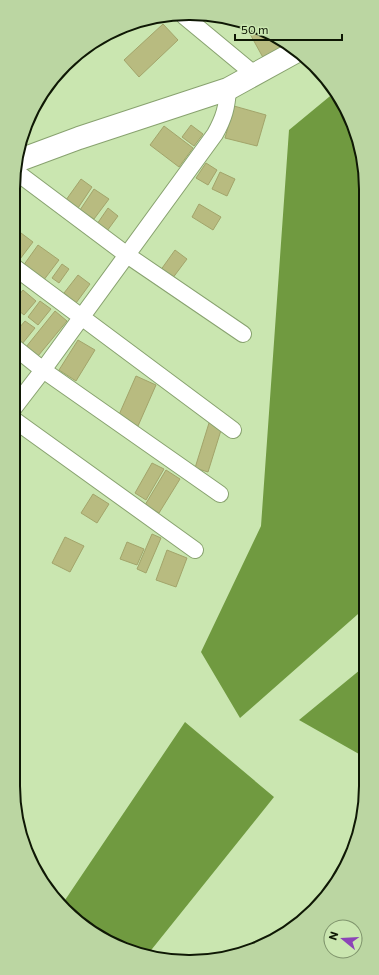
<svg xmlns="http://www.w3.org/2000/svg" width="379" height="975" viewBox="0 0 379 975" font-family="Commissioner,sans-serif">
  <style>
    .water { fill: #709a40 }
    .building { fill: #b8bb80; stroke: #a2a46a }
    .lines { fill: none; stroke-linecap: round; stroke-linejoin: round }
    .street-casing { stroke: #88a26f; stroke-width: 18 }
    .secondary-casing { stroke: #88a26f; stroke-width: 24 }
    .street { stroke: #fff; stroke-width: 16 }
    .secondary { stroke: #fff; stroke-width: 22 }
    .rim { fill: none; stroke: #0f1805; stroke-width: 2 }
  </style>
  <rect width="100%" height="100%" fill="#cae6b0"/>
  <path class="water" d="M335 92 348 112 364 166 366 607 240 718 201 652 261 526 289 130Z
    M366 665V758L299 720Z
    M185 722 274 797 148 954 101 938 61 906Z"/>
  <path class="building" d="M244 23 287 43 293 47 266 63Z
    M163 24 178 40 139 77 124 60Z
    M234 106 266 115 257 146 225 138Z
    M191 125 203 134 194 146 182 137Z
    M164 126 193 148 179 167 150 145Z
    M206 163 217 170 208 185 196 178Z
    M220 172 235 179 227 196 212 189Z
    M81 179 92 187 78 208 66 200Z
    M94 189 109 199 94 219 80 210Z
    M199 204 221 217 213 230 192 217Z
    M108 208 118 216 107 231 97 224Z
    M13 227 33 242 17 263 13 260Z
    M38 245 59 260 43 281 23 266Z
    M175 250 187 259 172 279 160 271Z
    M62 264 69 269 59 283 52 278Z
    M78 275 90 284 76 303 64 293Z
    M23 290 36 301 24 315 13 306V302Z
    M40 301 51 309 38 325 28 317Z
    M55 311 67 321 38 356 26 347Z
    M25 321 35 328 22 344 13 337V335Z
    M78 340 95 350 76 381 59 370Z
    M136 376 156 385 138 426 118 417Z
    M209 423 222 427 208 472 195 468Z
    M152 463 164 469 146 500 135 493Z
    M166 470 180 479 159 513 145 505Z
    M93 494 109 504 97 523 81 513Z
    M152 534 161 538 146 573 137 569Z
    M65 537 84 546 70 572 52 563Z
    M127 542 144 549 137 565 120 559Z
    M167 550 187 558 176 587 156 580Z"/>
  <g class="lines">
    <g class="street-casing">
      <path id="street" d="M184 16 254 74
        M15 171 127 255 243 334
        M13 266 233 430
        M13 346 43 370 220 494
        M13 409 43 370 215 134C224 118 227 107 228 89
        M13 419 195 550"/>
    </g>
    <g class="secondary-casing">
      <path id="secondary" d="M17 161 79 138 228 89 297 51"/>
    </g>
    <use href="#street" class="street"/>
    <use href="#secondary" class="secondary"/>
  </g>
  <path d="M0 0H379V975H0ZM189 20H190A169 169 0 0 1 359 189V786A169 169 0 0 1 190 955H189A169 169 0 0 1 20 786V189A169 169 0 0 1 189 20Z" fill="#bbd6a2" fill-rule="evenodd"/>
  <path class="rim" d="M189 20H190A169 169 0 0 1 359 189V786A169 169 0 0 1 190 955H189A169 169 0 0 1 20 786V189A169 169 0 0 1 189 20Z"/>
  <g transform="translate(343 939) rotate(288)"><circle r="19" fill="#cae6b0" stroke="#7f946c"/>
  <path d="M0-3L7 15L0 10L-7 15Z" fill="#8c44b7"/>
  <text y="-6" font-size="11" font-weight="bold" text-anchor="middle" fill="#0f1805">N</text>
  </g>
  <path d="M235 34v6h107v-6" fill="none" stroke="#0f1805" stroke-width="2"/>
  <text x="241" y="34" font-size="12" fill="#0f1805" stroke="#cae6b0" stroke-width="3" paint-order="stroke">50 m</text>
</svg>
